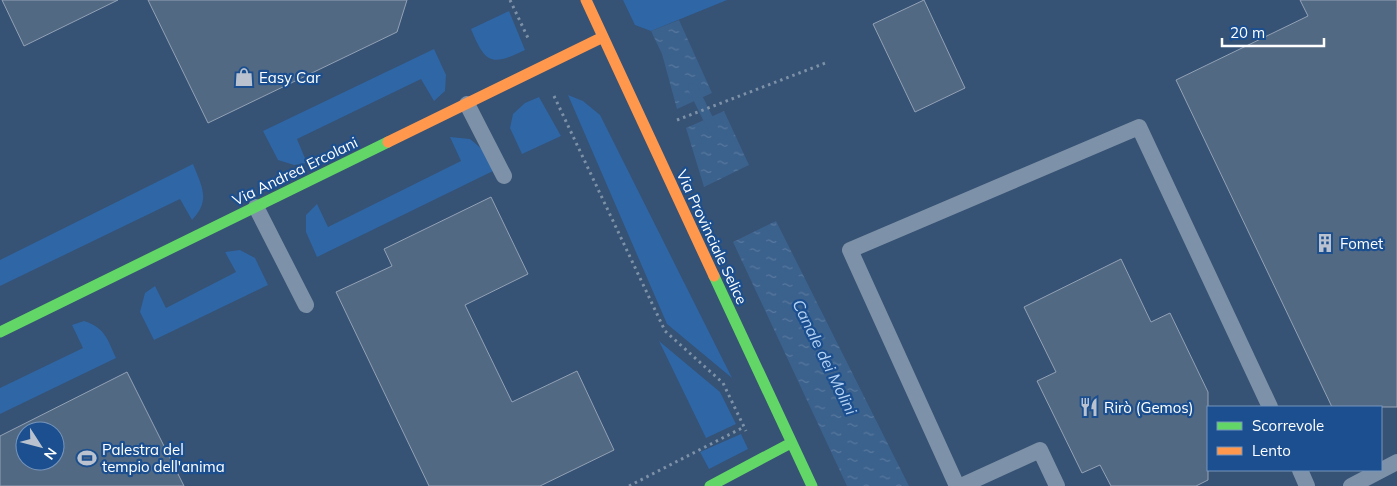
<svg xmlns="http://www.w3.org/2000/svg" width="1397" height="486" viewBox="0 0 1397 486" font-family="Mulish,sans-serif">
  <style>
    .green { fill: #2f66a5 }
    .water { fill: url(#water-ripples) }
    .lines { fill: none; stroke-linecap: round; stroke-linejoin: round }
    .stream { stroke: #3b618d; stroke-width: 10 }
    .building { fill: #526984; stroke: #92a2b6; fill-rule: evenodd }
    .path { stroke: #7d92a8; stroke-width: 3; stroke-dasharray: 2.5 4; stroke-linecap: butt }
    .lane { stroke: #7d92a8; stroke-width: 16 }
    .fast { stroke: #63d668; stroke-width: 11 }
    .slow { stroke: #ff974d; stroke-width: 11 }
    .labels { text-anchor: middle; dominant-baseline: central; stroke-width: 4.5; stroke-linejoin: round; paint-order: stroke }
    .poi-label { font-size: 15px; fill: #fff; stroke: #1b4f8f; text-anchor: start }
    .street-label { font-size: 15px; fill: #fff; stroke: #1b4f8f }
    .water-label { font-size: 16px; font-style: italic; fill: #b5d3f5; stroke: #1b4f8f }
  </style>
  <defs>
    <pattern id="water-ripples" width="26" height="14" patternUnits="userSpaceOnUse" patternTransform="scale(1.25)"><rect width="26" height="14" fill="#3b618d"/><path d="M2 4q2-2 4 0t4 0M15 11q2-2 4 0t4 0" fill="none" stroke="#58799e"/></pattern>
  </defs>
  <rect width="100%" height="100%" fill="#365274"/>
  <path class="green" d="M623 0H727L651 31 635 25Z
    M509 11 525 50C491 67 485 63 471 29Z
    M434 49 446 75 445 91 434 101 421 79 297 139 307 163 294 165 278 160 263 131Z
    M568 95 583 101 600 115 732 378 667 324Z
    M539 97 561 136 522 154 510 128 513 114 525 103Z
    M450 137 470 139 483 150 493 171 317 257 306 232V215L317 204 328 227 461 161Z
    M193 164C202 187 211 200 192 220L180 199 0 286V260Z
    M240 250 255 258 268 285 154 340 140 312 145 293 155 286 166 308 236 272 225 252Z
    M84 321C105 328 107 338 116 358L0 414V388L83 348 72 325Z
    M659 341 720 392 736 424 706 438Z
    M741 434 748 449 709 469 700 452Z"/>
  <path class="water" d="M679 20 712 93 677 109 662 54 651 31Z
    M724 111 749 165 704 187 686 128Z
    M776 221 909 486H847L733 242Z"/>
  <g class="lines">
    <path class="stream" d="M693 88 713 129"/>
  </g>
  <path class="building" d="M2 0H118L24 46Z
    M148 0H407L397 32 208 123Z
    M924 0 965 88 915 112 873 24Z
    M1300 0H1397V407H1332L1176 80 1308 16Z
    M491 197 528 274 465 305 512 402 577 371 614 450 540 486H429L336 292 392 266 384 249Z
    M1121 259 1151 322 1170 313 1208 392V480L1196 486H1111L1100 465 1082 473 1037 381 1056 372 1024 307Z
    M127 372 184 486H0V436ZM25 431H55V461H25Z"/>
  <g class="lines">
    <path class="path" d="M510 0 528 38
      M554 96 665 331 723 383 746 431
      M677 120 828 62
      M629 486 744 427"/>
    <path class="lane" d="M467 104 504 176
      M256 207 306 305
      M1300 470 1307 486
      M957 486 850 250 1139 127 1270 407
      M961 486 1040 450 1057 486
      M1351 486 1397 462"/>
    <path class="fast" d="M714 276 812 486
      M0 332 388 142
      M710 486 791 443"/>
    <path class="slow" d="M586 0 714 276
      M388 142 603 37"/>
  </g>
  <defs>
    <g id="shop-bare" transform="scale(1.5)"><path d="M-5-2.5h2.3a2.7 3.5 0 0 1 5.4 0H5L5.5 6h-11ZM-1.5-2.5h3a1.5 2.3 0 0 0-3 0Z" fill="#b9c2ce" stroke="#1b4f8f" stroke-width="2.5" paint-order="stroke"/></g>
    <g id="building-bare" transform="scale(1.5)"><path d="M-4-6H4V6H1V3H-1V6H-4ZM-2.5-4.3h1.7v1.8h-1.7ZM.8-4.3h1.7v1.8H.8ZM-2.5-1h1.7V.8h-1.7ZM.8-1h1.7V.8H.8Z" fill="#b9c2ce" stroke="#1b4f8f" stroke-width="2.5" paint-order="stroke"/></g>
    <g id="restaurant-bare" transform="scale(1.5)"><path d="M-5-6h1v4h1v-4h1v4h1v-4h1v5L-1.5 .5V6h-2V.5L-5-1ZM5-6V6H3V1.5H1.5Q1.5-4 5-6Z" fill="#b9c2ce" stroke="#1b4f8f" stroke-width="2.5" paint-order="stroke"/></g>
    <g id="stadium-bare" transform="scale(1.5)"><path d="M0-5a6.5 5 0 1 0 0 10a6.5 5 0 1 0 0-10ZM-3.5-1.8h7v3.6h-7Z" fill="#b9c2ce" stroke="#1b4f8f" stroke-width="2.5" paint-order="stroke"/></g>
  </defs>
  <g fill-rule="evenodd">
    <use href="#shop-bare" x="244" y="77"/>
    <use href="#building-bare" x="1325" y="243"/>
    <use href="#restaurant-bare" x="1089" y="407"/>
    <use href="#stadium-bare" x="87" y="458"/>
  </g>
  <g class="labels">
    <g class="poi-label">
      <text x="259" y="77">Easy Car</text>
      <text x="1340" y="243">Fomet</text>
      <text x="1104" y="407">Rirò (Gemos)</text>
      <text x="102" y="449">Palestra del<tspan x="102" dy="17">tempio dell'anima</tspan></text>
    </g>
    <g class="street-label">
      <text transform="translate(295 171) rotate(-26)">Via Andrea Ercolani</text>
      <text transform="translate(712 237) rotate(65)">Via Provinciale Selice</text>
    </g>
    <g class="water-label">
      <text transform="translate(825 357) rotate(64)">Canale dei Molini</text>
    </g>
  </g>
  <rect x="1207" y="406" width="175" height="65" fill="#1b4f8f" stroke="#7695bc"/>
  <rect x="1217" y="422" width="25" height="8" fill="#63d668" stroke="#7695bc"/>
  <text x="1252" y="431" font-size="15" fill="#ffffff">Scorrevole</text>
  <rect x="1217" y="447" width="25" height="8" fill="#ff974d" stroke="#7695bc"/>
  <text x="1252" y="456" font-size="15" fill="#ffffff">Lento</text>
  <g transform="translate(40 446) rotate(126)"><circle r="24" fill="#1b4f8f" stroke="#7695bc"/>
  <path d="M0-4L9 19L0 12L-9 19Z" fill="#b9c2ce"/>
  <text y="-8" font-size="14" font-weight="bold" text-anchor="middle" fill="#ffffff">N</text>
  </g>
  <path d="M1222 38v8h102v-8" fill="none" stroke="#ffffff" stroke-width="2.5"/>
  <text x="1230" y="38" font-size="15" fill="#ffffff" stroke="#1b4f8f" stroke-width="4" paint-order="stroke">20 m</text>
</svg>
